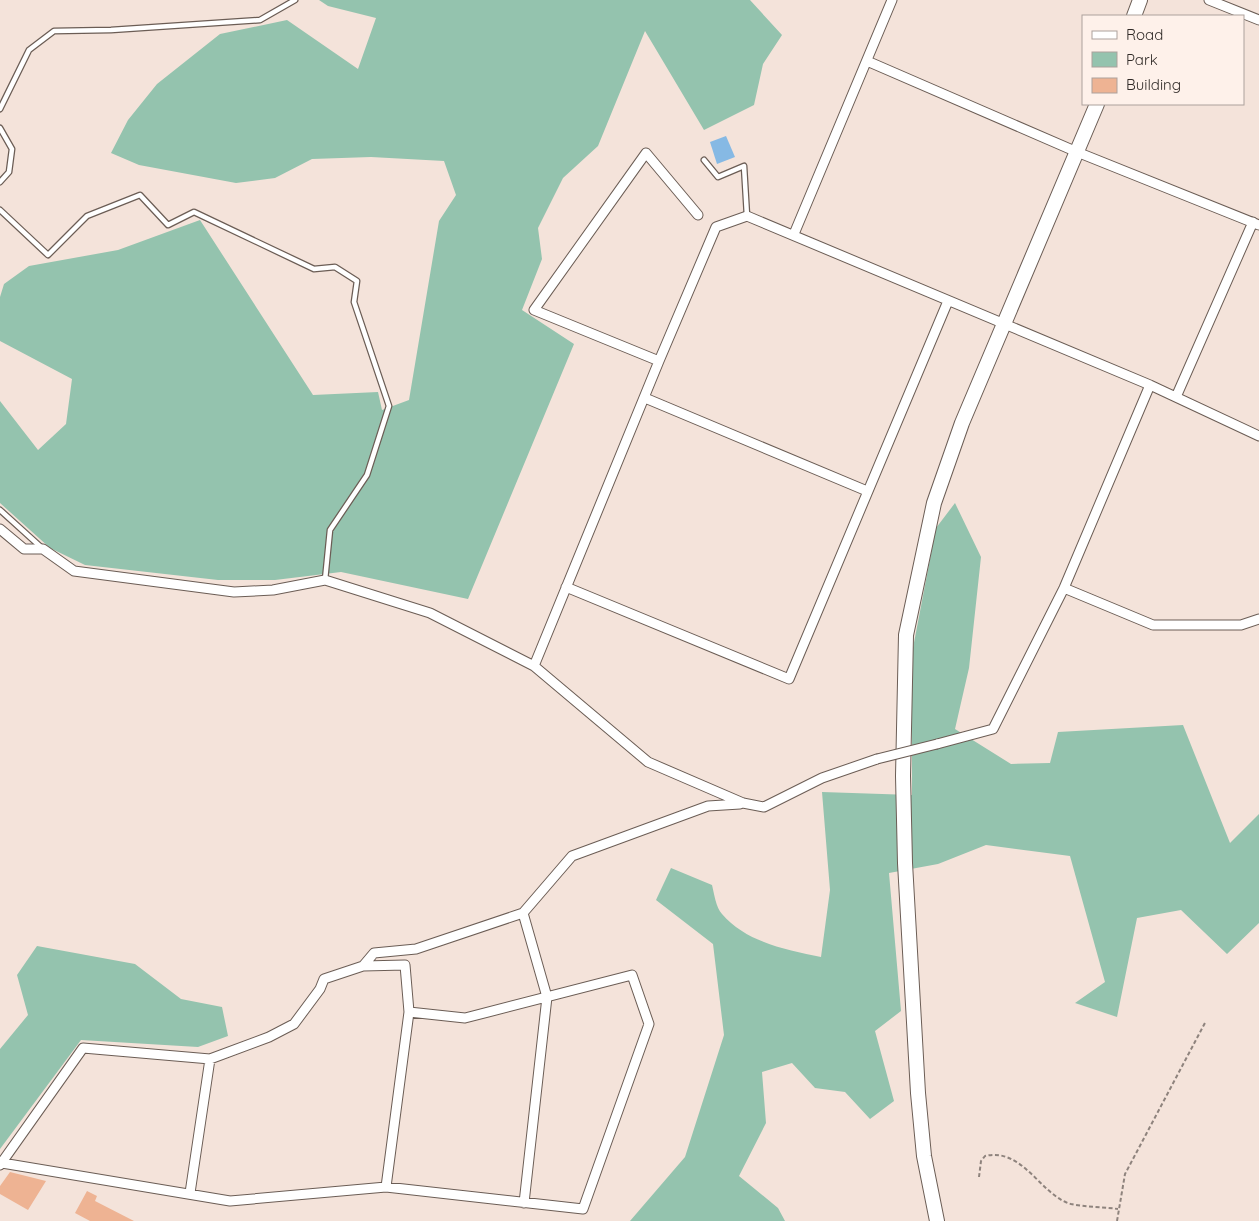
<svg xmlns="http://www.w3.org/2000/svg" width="1259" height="1221" viewBox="0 0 1259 1221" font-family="Quicksand,sans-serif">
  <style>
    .green { fill: #94c3ae }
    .water { fill: #86b9e4 }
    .building { fill: #eeb393 }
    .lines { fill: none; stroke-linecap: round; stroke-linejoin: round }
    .lane-casing { stroke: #6b5d55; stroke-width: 7 }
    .street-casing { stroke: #6b5d55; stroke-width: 11 }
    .secondary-casing { stroke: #6b5d55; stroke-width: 16 }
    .path { stroke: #8e837d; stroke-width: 2; stroke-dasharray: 4 2.5; stroke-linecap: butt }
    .lane { stroke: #fff; stroke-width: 4.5 }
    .street { stroke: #fff; stroke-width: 9 }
    .secondary { stroke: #fff; stroke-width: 14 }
    .street-bridge-casing { stroke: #6b5d55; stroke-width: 11; stroke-linecap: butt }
    .street-bridge { stroke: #fff; stroke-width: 9 }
  </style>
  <rect width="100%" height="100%" fill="#f4e3da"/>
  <path class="green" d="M319 0H750L782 35 763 64 754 105 704 130 645 31 598 146 563 178 538 228 542 259 522 310 574 344 468 599 341 572 275 580H218L85 565 50 548 0 503V401L38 450 66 424 72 379 0 341V297L4 284 29 266 118 250 200 220 313 395 378 392 382 410 409 400 439 221 456 195 444 161 371 157 312 159 275 178 236 183 139 165 111 153 128 120 157 84 220 34 287 20 358 69 376 18 328 6Z
    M955 503 981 557 969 668 955 729 1011 764 1050 763 1058 732 1183 725 1230 843 1259 814V923L1227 954 1181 910 1137 918 1117 1017 1075 1003 1105 982 1070 856 986 845 938 864 889 873 901 1011 875 1031 894 1101 870 1119 845 1092 815 1088 792 1063 762 1072 766 1123 739 1176 778 1208 785 1221H630L685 1157 724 1035 713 944 656 900 671 868 712 885C714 893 716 908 722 914 746 942 786 950 821 957L830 890 822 792 912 795V653L936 528Z
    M37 946 135 964 181 999 222 1007 228 1036 198 1047 81 1040 0 1149V1049L28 1015 17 975Z"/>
  <path class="water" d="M726 136 735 157 717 164 710 142Z"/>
  <path class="building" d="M10 1172 46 1181 28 1210 0 1194V1186Z
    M87 1191 97 1196 95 1201 134 1221H90L75 1213Z"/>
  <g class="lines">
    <g class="lane-casing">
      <path id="lane" d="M0 109 29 50 54 31 111 30 260 20 295 0
        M0 128 12 149 9 172 0 182
        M704 160 718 177 744 166 747 216
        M0 210 48 255 87 216 140 195 168 225 194 212 314 269 335 267 357 281 354 302 389 406 367 475 330 530 325 580
        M0 510 42 548"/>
    </g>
    <g class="street-casing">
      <path id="street" d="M1209 0 1259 20
        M867 61 1077 152 1259 225
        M794 234 892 0
        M659 361 534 310 646 153 698 215
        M1176 397 1253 222
        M645 398 867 491
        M0 529 24 549H43L74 571 234 592 273 590 325 580 430 613 534 666 648 762 743 803 764 807 822 778 877 759
        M566 587 789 679 948 301
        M1064 588 1153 625H1241L1259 619
        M534 666 659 361 716 227 747 216 1150 385 1259 436
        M937 744 993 729 1064 588 1150 385
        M523 913 547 997 524 1203
        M363 966 374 953 416 949 523 913 572 856 708 806 740 804
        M2 1163 230 1201 386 1187 583 1209 649 1024 632 975 465 1018 409 1012
        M0 1165 83 1048 210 1059 269 1037 294 1024 320 989 324 979 363 966 405 965 409 1012 386 1187
        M190 1193 210 1059"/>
    </g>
    <g class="secondary-casing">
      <path id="secondary" d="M1134 16 1140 0
        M937 1221 924 1156 918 1093 905 863 903 776 906 635 934 503 962 423 1097 104"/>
    </g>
    <path class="path" d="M979 1177 981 1161 985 1156C1023 1147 1041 1196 1071 1204 1086 1207 1103 1207 1118 1209
      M1117 1221 1125 1174 1206 1021"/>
    <use href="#lane" class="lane"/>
    <use href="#street" class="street"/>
    <use href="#secondary" class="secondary"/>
    <g class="street-bridge-casing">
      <path id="street-bridge" d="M877 759 937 744"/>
    </g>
    <use href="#street-bridge" class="street-bridge"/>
  </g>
  <rect x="1082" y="15" width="162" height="90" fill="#fef1ea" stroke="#aca19c"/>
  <rect x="1092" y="31" width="25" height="8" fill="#ffffff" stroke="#aca19c"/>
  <text x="1126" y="40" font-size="15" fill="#302a27">Road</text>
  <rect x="1092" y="52" width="25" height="15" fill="#94c3ae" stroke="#aca19c"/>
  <text x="1126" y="65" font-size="15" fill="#302a27">Park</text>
  <rect x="1092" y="78" width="25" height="15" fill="#eeb393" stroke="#aca19c"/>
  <text x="1126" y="90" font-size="15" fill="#302a27">Building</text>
</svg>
